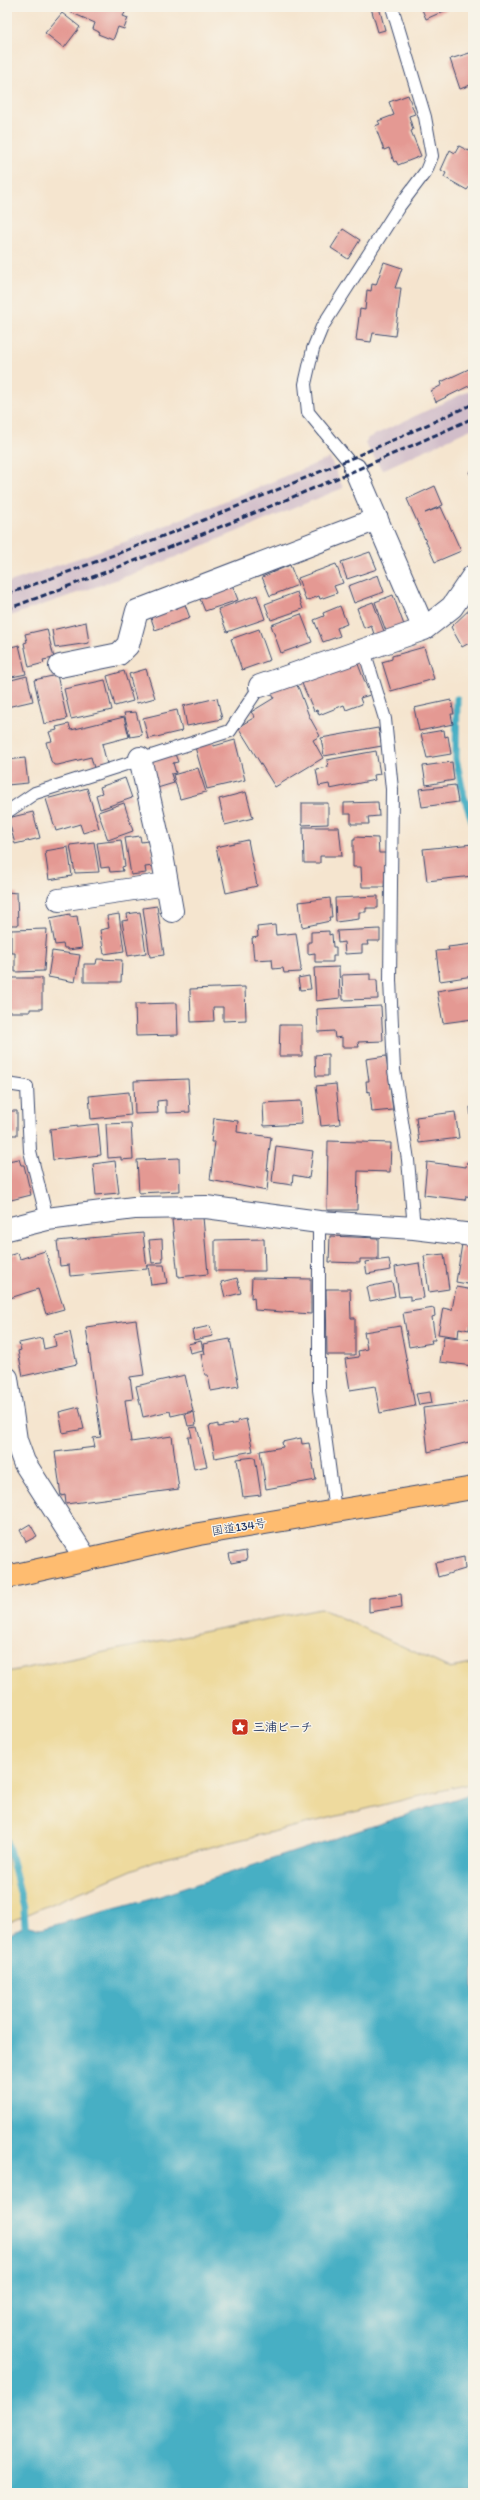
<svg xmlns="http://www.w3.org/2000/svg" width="480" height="2500" viewBox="0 0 480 2500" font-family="Itim,'Klee One',sans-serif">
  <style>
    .industrial { fill: #d1bdc9 }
    .sand { fill: #eeda9e; stroke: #84847e }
    .water { fill: #46afc4; stroke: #306f91 }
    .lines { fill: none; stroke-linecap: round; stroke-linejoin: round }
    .stream { stroke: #46afc4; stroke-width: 7 }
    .building { fill: #e49993 }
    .lane-casing { stroke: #3c4a6f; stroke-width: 14 }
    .street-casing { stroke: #3c4a6f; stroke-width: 24 }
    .highway-casing { stroke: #3c4a6f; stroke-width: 24 }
    .lane { stroke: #fff; stroke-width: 12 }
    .street { stroke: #fff; stroke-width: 22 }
    .highway { stroke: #febc70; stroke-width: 22 }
    .rail { stroke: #1b2f5e; stroke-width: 3; stroke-dasharray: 6 3; stroke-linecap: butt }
    .labels { text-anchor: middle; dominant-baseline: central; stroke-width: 3; stroke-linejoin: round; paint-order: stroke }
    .street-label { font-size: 12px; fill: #1b2f5e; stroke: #f7f3e8 }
    .poi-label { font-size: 12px; font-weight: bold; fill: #1b2f5e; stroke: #f7f3e8; text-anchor: start }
  </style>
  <rect width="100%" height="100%" fill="#f7f3e8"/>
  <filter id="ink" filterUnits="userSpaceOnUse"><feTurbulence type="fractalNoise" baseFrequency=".025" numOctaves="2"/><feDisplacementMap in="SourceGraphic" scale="8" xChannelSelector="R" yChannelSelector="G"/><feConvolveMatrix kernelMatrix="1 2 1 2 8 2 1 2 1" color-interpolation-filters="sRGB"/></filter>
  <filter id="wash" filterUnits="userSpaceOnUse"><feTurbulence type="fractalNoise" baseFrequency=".012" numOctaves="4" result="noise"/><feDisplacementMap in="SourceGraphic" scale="16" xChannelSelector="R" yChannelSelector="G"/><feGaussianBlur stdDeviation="0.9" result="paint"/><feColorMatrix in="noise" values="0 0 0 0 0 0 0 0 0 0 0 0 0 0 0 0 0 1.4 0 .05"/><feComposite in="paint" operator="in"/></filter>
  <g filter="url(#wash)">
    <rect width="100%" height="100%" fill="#f5e5cf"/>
    <path class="industrial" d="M473 389V428L382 470 365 443 368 438Z
      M330 458 343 488 139 572 7 617V583L127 541Z"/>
    <path class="sand" d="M320 1608 449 1668 473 1664V1783L153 1861 7 1923V1672Z"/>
    <path class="water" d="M473 1793V2493H7V1936L25 1925 40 1929 151 1899Z"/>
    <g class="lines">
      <path class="stream" d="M457 699 456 759 464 797 473 823
        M7 1841 24 1908 25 1925"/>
    </g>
    <g id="blocks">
      <path class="building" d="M72 7H117L126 11 123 16 128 18 124 29 118 27 113 40 98 34 99 32 93 29 95 23 70 12Z
        M379 7 385 30 378 32 371 8Z
        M421 7H453L426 19Z
        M62 13 80 27 64 48 45 33Z
        M473 52V84L460 89 450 59Z
        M408 95 415 114 409 116 413 130 411 131 421 156 398 165 396 161 394 162 389 148 384 150 375 126 380 124 378 121 394 115 389 102Z
        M459 146 469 151 470 149 473 150V188L470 186 467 190 444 177 446 173 441 170 450 150 455 153Z
        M343 229 360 240 348 259 331 248Z
        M384 262 402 268 395 288H401L395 336 373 333 371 342 356 340 360 309 365 310 367 290 371 291 372 284 376 285Z
        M473 367V384L436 402 431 391 442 385 441 382Z
        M473 470V480L469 472Z
        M435 486 443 505 425 513 441 507 461 551 435 562 407 499Z
        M370 552 377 569 347 579 341 562Z
        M336 564 343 583 334 586 337 593 320 599 319 596 306 601 298 578Z
        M290 565 298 585 270 596 262 577Z
        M378 575 384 592 354 603 348 586Z
        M231 582 238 600 205 611 198 594Z
        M297 592 303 609 271 620 265 604Z
        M257 595 265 619 227 632 218 609Z
        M393 595 404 625 386 631 375 602Z
        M183 599 190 618 155 630 150 615Z
        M373 602 385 634 375 637 371 625 364 628 357 608Z
        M340 606 347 624 337 628 340 636 323 642 314 620 324 616 323 613Z
        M473 606V641L462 647 451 627Z
        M301 614 312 642 281 653 271 625Z
        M86 622 89 643 55 648 52 630Z
        M47 629 54 658 43 660 44 663 29 667 24 643 27 642 25 634Z
        M259 629 270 660 242 670 231 639Z
        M19 645 26 674 7 678V648Z
        M424 647 434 679 391 691 382 662 392 659V656Z
        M356 659 370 695 360 698 362 704 346 710 344 705 319 715 317 710 314 711 300 679Z
        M146 669 155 698 137 703 129 674Z
        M124 671 133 701 115 706 107 676Z
        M57 675 67 719 44 724 34 680Z
        M27 676 33 701 7 707V681Z
        M293 679 299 689 309 716 320 736 313 740 323 758 275 787 238 727 255 717 251 712 274 698 271 692Z
        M105 680 112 710 71 719 64 689Z
        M217 698 222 719 187 726 183 706Z
        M451 700 454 714H451L453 724 419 731 414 708Z
        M177 710 182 731 148 739 143 718Z
        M136 712 142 735 130 737 124 713Z
        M124 717 129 737 102 744 107 764 94 768 91 757 58 765H54L51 761 46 742 52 741 49 732 57 730 56 727 69 724 71 730Z
        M378 728 382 746 324 756 321 738Z
        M444 730 445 737 448 736 451 754 427 758 421 734Z
        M235 740 245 780 207 789 195 747 213 742 214 746Z
        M376 751 380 774 374 775 375 780 330 789 329 784 319 786 316 769 328 767 327 760Z
        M175 754 178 762 173 763 176 773 171 774 174 783 154 789 151 761Z
        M25 758 28 783 7 785V760Z
        M452 762 454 780 426 785 423 766Z
        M198 768 206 792 180 799 173 775Z
        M125 778 132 798 100 809 96 795 102 793 100 787Z
        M455 785 458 802 422 807 419 789Z
        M87 788 99 828 83 833 80 824 56 831 46 799Z
        M246 792 253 818 225 825 219 799Z
        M378 802 379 816 368 817 369 824H351V814H344V803Z
        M124 803 133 831 108 840 98 812Z
        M302 803H328V824L302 825Z
        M33 812 40 838 15 844 8 818Z
        M303 827H339L342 856H320V863H304Z
        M140 836 141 842 148 841 149 847H152L154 866 145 867 146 873 131 875 125 838Z
        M355 837 378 838 379 853H386L384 887H362L361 867H353V840H355Z
        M121 840 125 866 122 867 123 871 110 872 109 867 101 868 97 843Z
        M248 840 257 886 226 893 216 847Z
        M94 842 99 872 75 873 70 845Z
        M473 844V876L427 881 423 849Z
        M68 847 72 876 49 880 45 851Z
        M7 892 17 893 18 925H7Z
        M378 896V908H366V912H359V919L336 922 335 898Z
        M330 898 332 917H329L330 921 302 927 299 902Z
        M157 906 164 955 150 957 143 908Z
        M140 912 146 953 128 956 122 921 128 920 127 914Z
        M70 914V917L77 916 82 948 68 950 67 948H64L63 944 55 945 50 918Z
        M119 914 124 951 104 954 100 930 109 928 107 916Z
        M275 925 276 935 296 933 301 968 300 972 284 973 283 968 273 969 272 959 254 960 252 938 258 937 257 927Z
        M47 929 44 971 15 972V953H11V930Z
        M380 929V941H367L368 945H362V953L345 954 344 942 338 943 337 931Z
        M329 931V935L332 934 333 947H336V956H333V962H315V953L308 954V942H311V932Z
        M473 944V976L440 981 436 951 449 950 448 947Z
        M52 951 80 955 75 982 48 977Z
        M97 959 122 960 121 982H84V964H96Z
        M339 967 340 998 316 1001 314 968Z
        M370 974V980H377L378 999 343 1000 342 975Z
        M309 976 311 989 300 990 298 978Z
        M7 978H42V1009H30V1012H9Z
        M473 985V1019L443 1023 437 991Z
        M245 987 246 1020 223 1021V1007H213L214 1021 191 1022 190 989Z
        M177 1003 178 1035 136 1036 135 1004Z
        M381 1006 383 1041 358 1042 359 1047H342V1037L335 1038 334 1031 318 1032 317 1009Z
        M280 1025H302V1056H279Z
        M328 1054V1076H316L315 1055Z
        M386 1056 393 1110 372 1112 370 1091 367 1092 366 1081H369L366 1059Z
        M188 1079 190 1112 166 1113V1100L157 1101 158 1113 135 1114 134 1081Z
        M336 1084 340 1124 321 1126 316 1086Z
        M129 1092 131 1115 91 1119 89 1096Z
        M301 1101 302 1124 264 1126 263 1103Z
        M470 1107H473V1119H471Z
        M7 1111H17V1135H7Z
        M455 1112 459 1138 419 1143 416 1117Z
        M214 1118 238 1121 237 1132 271 1137 267 1170H269L267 1191 210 1180 215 1142H211Z
        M131 1123 133 1159 121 1160V1157L108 1158 106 1124Z
        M98 1124 101 1155 53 1160 50 1129Z
        M328 1141 391 1143 390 1172 358 1171 357 1210H327Z
        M276 1146 313 1151 309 1178 293 1175 292 1185 272 1182Z
        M179 1158 180 1191 139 1193 137 1160Z
        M19 1159 21 1165H24L31 1195 7 1201V1161Z
        M115 1161 119 1193 96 1195 93 1164Z
        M427 1162 466 1167 467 1162 473 1163V1197L466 1196 465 1200 424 1195Z
        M203 1217 208 1274 178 1277 172 1220Z
        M143 1233 147 1269 70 1276 69 1265 60 1266 57 1241Z
        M330 1236 378 1238V1259H360V1263L329 1262Z
        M162 1239 163 1262 152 1263 149 1240Z
        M264 1239 265 1271H215V1240Z
        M462 1244 473 1246V1285L456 1282Z
        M45 1251 64 1309 46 1314 38 1289 7 1299V1256L18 1253 20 1259Z
        M444 1254 449 1289 429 1292 424 1256Z
        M389 1259 391 1270 367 1274 365 1262Z
        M419 1263 424 1298 410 1300V1296L399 1297 395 1267Z
        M148 1265H164L167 1283 151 1285Z
        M237 1278 241 1293 225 1297 221 1282Z
        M252 1278 311 1279V1314L255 1310 254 1297 251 1298Z
        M392 1282 395 1296 370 1301 367 1287Z
        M456 1287 473 1290V1324H470L469 1330 459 1328 458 1337 438 1334 443 1308 452 1310Z
        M326 1289H350L351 1318H355V1355H327Z
        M434 1308 435 1316 432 1317 435 1340H431L432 1343 409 1347 403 1313Z
        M136 1320 144 1375 130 1377 133 1399 125 1400 131 1442 172 1436 179 1489 66 1504 65 1495 61 1496 55 1452 95 1447 93 1438 101 1437 86 1327Z
        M210 1326 213 1336 194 1340 192 1330Z
        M400 1326 415 1406 380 1413 375 1386 350 1390 345 1359 359 1357 358 1351 367 1349 364 1332Z
        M70 1332 77 1364 23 1376 18 1351 21 1350 19 1343 42 1338 44 1349 56 1346 54 1335Z
        M444 1336 473 1340V1366L440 1362Z
        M230 1339 239 1386 211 1391 208 1375H205L201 1354H205L203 1344Z
        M201 1341 203 1350 190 1353 188 1344Z
        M185 1375 193 1411 171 1416 170 1411 143 1417 136 1386Z
        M430 1392 432 1403 419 1405 416 1394Z
        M469 1402 473 1423V1441L428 1452 423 1408Z
        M79 1407 84 1429 63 1433 59 1412Z
        M194 1412 196 1425 188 1426 185 1414Z
        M246 1419 253 1451 215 1458 209 1426 218 1424V1427L238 1423 237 1421Z
        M197 1427 207 1466 194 1469 188 1437H192L190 1428Z
        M301 1438 302 1444 309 1443 316 1480 266 1489 260 1451 283 1447 282 1442Z
        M255 1457 261 1495 243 1497 237 1459Z
        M30 1524 37 1536 26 1542 20 1530Z
        M7 1530 9 1540H7Z
        M246 1551 247 1560 231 1563 229 1554Z
        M464 1557 465 1569 438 1577 435 1563Z
        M401 1594 402 1607 369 1612V1598Z"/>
    </g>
  </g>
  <g filter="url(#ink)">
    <use href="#blocks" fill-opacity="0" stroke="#3c4a6f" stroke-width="1"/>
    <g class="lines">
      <g class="lane-casing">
        <path id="lane" d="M355 469 308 412 305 384 313 349 322 327 398 208 426 171 432 156 425 117 392 7
          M364 650 385 719 392 789 390 980 394 1070 408 1160 414 1228
          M7 812 35 793 230 731 260 686
          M7 1084 27 1087 30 1151 47 1219
          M319 1222V1390L335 1511"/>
      </g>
      <g class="street-casing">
        <path id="street" d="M424 629 452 607 473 576
          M60 666 119 654 128 645 137 611 377 519
          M260 686 424 629 355 469
          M140 758 161 849 172 911
          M59 900 167 884
          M7 1229 47 1219 134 1208 206 1207 319 1222 414 1228 473 1235
          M7 1378 16 1440 24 1462 86 1559"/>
      </g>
      <g class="highway-casing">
        <path id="highway" d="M7 1577 199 1534 473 1488"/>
      </g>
      <use href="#lane" class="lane"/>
      <use href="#street" class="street"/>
      <use href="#highway" class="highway"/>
      <path class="rail" d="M7 594C166 538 320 474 473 404
        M7 609C165 551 320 488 473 418"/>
    </g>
  </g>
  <defs>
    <g id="sight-square" transform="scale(0.9)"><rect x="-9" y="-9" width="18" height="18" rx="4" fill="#c8321e" stroke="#f7f3e8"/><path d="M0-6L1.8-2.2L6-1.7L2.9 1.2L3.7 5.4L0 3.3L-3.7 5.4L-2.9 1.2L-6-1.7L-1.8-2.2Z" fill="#fff"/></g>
  </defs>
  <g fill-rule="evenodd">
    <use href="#sight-square" x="240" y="1727"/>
  </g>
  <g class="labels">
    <g class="street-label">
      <text transform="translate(239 1527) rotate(-9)">国道134号</text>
    </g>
    <g class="poi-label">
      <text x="253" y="1727">三浦ビーチ</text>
    </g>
  </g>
  <rect width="480" height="2500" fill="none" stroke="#f7f3e8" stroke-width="24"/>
</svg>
